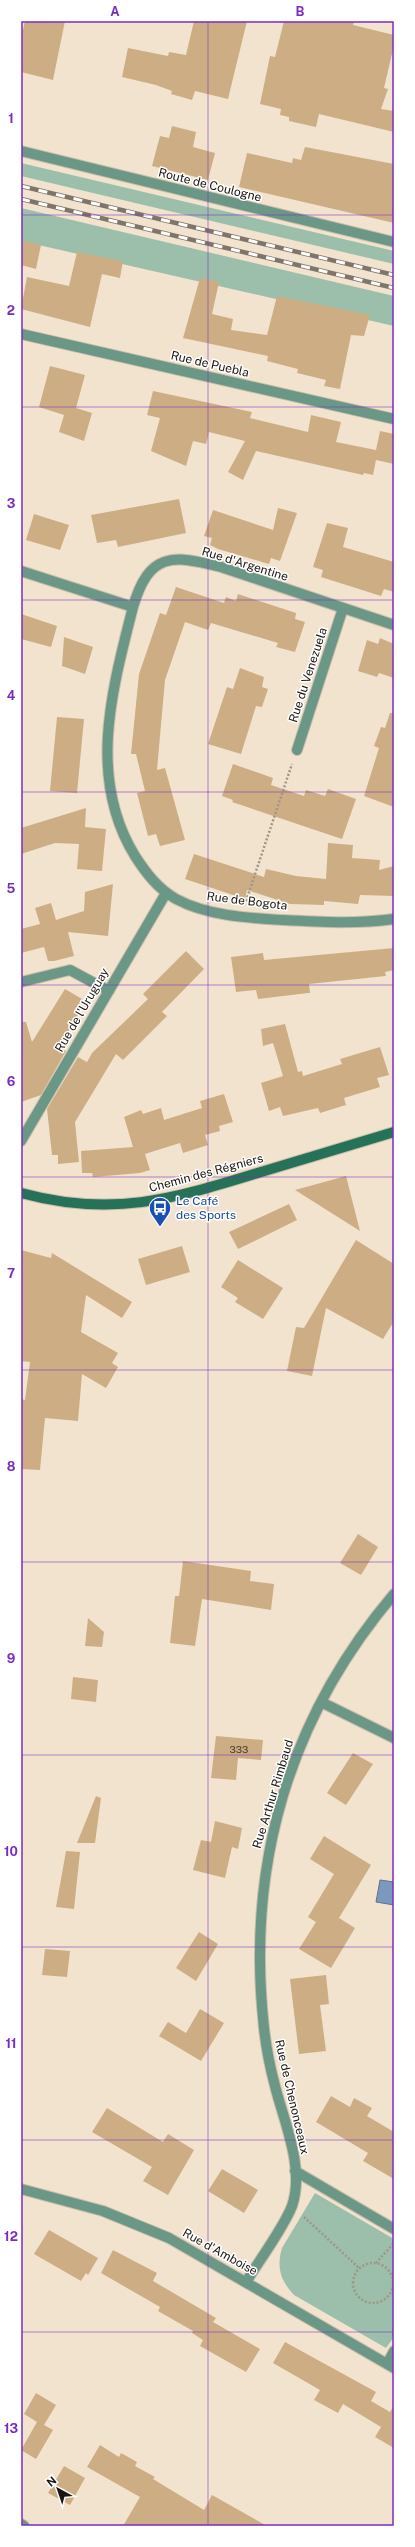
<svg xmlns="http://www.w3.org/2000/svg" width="415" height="2547" viewBox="0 0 415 2547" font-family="'Public Sans',sans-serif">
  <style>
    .green { fill: #9bbfaa }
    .water { fill: #7a99bf; stroke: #5e728a }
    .building { fill: #cdae84 }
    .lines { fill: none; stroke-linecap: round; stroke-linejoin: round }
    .street-casing { stroke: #cbbeac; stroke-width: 12 }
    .secondary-casing { stroke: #cbbeac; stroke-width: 12 }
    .path { stroke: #a09586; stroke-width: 2.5; stroke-dasharray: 2 2; stroke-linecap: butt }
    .street { stroke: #6b9886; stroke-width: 10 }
    .secondary { stroke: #257258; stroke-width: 10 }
    .rail-casing { stroke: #7f7568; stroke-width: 4.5 }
    .rail { stroke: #fff; stroke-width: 3; stroke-dasharray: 9; stroke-linecap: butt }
    .grid { fill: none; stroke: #7b2cbf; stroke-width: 1; stroke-opacity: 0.55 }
    .labels { text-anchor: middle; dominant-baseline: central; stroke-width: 3; stroke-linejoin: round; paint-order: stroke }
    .number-label { font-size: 10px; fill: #483c2c }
    .street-label { font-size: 12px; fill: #1b160f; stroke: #fff }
    .transit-label { font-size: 12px; fill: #164399; stroke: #fff; text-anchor: start }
    .neatline { fill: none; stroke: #7b2cbf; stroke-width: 1.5 }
    .grid-label { font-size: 13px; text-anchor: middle; font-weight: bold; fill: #7b2cbf }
  </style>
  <rect width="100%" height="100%" fill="#f2e3cf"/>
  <path class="green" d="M21 163 394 251V264L21 176Z
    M21 208 394 296V326L21 241Z
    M315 2193 394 2239V2337L386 2348 294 2295C281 2281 276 2268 282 2248Z"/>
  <path class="water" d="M380 1880 394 1882V1905L376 1902Z"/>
  <path class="building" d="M25 21H65L53 80 21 72V38Z
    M194 21H247L228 99 195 91 192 100 171 94 172 91 156 85 122 77 128 48 168 56 169 52 186 55Z
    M284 21H354L353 25 394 35V45L384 88 388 89 381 109 394 111V132L319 114 316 127 289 121V117L280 115 281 109 260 104 270 56 275 57Z
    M172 126 196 132 193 147 215 153 208 180 152 166 160 136 169 138Z
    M305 147 394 164V223L239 187 247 153 292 163 293 158 301 160Z
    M21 240 41 245 36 269 21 265Z
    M77 252 123 261 120 278 102 274 90 327 21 309 27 277 69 286Z
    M200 278 219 282 212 314 233 319 231 330 267 335 277 296 370 315 364 336 351 335 340 389 324 386 326 380 297 373 298 369 267 361 268 356 183 338Z
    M50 366 85 375 76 408 92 413 84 441 59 432 64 415 39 407Z
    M153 391 252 412 250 418 308 432 311 415 341 422 336 442 376 450 380 431 394 434V464L376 460 373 475 364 473 363 475 256 451 243 480 228 472 245 441 209 432 206 444 193 441 186 466 151 451 160 418 147 415Z
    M179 499 186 533 118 547 116 540 97 543 91 515Z
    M278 508 297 513 280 561 271 558 269 564 218 549 210 545 212 538 204 536 213 510 273 530Z
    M34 514 69 525 60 550 26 540Z
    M327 523 348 528 343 547 394 562V592L384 589 381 596 321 577 323 570 313 567Z
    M176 587 224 603 226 597 236 601 238 594 296 613 295 619 305 622 295 652 276 647 278 643 211 623 208 630 185 622 165 680 157 770 165 768 185 840 160 846 156 834 148 836 137 793 145 791 136 754H131L139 674 160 613 166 615Z
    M21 614 57 626 51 647 21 639Z
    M64 637 93 647 85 674 62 666Z
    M380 638 394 644V678L379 673 377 677 358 671 367 640 378 644Z
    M240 668 264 677 262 687 268 689 262 707 256 706 241 754 208 744 227 687 233 689Z
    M390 713H394V807L364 796 379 748 374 746 381 727 385 728Z
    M57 717 84 719 77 793 50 791Z
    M233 764 273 778 271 785 304 796 306 790 325 796 328 789 356 799 342 839 232 802 233 800 222 796Z
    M86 808 85 827 106 829 102 871 77 869 79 844 55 843 21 854V828Z
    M328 843 353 845 352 858 380 860 379 870 394 866V896L360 895 358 904 324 901V905L290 904 247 890 245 899 185 879 194 854 264 877 266 869 296 876 326 879Z
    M113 884 108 936 68 932 74 956 54 961H48L44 947 21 953V929L40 924 35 908 51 903 56 920 84 911 85 892Z
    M394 948V970L385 972 386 976 309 984 310 993H308L258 999 256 990 236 992 231 957 263 953 264 960Z
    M186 951 204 969 162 1012 167 1016 123 1060 116 1054 75 1122 79 1162 58 1164V1155H52L47 1109 78 1057 87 1062 92 1053 148 999 143 994Z
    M65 989 82 999 77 1007 81 1010 59 1047 66 1051 41 1095 21 1102V1022H26L32 1042Z
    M285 1024 298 1072 302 1071 303 1076 342 1064 340 1059 380 1047 389 1075 377 1078 380 1087 344 1098 346 1105 320 1113 318 1108 283 1116 280 1107 269 1111 261 1083 283 1076 273 1043 263 1046 261 1029Z
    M224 1094 233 1122 219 1126 220 1131 205 1135 208 1145 183 1153 180 1143 145 1154 150 1170 140 1173 93 1177 92 1173H82L81 1151 133 1147 124 1117 141 1110 143 1114 161 1108 164 1120 202 1108 200 1101Z
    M346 1176 360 1231 295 1190Z
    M289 1204 297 1220 238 1249 229 1232Z
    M356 1240 394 1264V1321L383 1339 326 1308 312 1376 287 1371 296 1327 304 1328Z
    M182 1246 190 1272 146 1285 138 1259Z
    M21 1250 51 1258 52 1253 132 1302 122 1318 86 1295 81 1332 118 1353 112 1363 118 1367 106 1388 82 1374 78 1421 45 1418 40 1470 21 1469V1399L25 1400 30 1362 21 1361Z
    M238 1260 283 1288 263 1319 235 1302 238 1298 221 1287Z
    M358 1534 378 1547 361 1575 340 1563Z
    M183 1561 251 1571 250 1581 274 1584 271 1610 202 1599 195 1646 170 1643 175 1596H179Z
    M88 1618 104 1632 102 1647 85 1646Z
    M73 1677 98 1680 96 1702 71 1699Z
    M216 1736 263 1740 261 1760 238 1758 236 1780 211 1778Z
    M353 1753 373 1764 346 1805 327 1793Z
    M96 1796 101 1798 95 1843H77Z
    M215 1821 242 1828 238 1849 232 1847 225 1878 193 1870 201 1840 211 1842Z
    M324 1836 371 1865 339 1918 355 1928 331 1968 299 1949 316 1922 308 1917 334 1874 310 1859Z
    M66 1851 80 1852 74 1909 56 1907Z
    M199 1932 218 1944 196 1981 176 1968Z
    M45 1949 70 1951 67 1977 42 1975Z
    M326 1975 329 2004 320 2005 326 2051 299 2054 290 1979Z
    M200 2009 224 2023 201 2061 159 2036 168 2022 186 2033Z
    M331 2096 350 2107 354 2098 372 2108 367 2116 394 2132V2179L363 2161 368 2153 316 2122Z
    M107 2108 163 2142 168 2134 194 2150 168 2195 143 2181 152 2167 92 2132Z
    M222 2169 258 2190 244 2213 208 2191Z
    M49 2230 98 2258 88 2275 86 2273 81 2281 34 2254Z
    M113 2250 157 2273 153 2281 216 2318 213 2322 260 2349 246 2372 200 2346 203 2340 192 2333 193 2331 158 2311 160 2307 101 2273Z
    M285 2342 376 2392 371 2401 390 2412 394 2405V2448L375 2437 381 2427 343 2404 338 2413 314 2400 320 2390 273 2363Z
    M36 2393 56 2405 44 2425 53 2430 36 2459 21 2450 37 2422 24 2414Z
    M100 2445 119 2457 121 2453 137 2462 135 2466 155 2477 153 2479 204 2510 212 2495 267 2526H123L140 2497 87 2467Z
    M64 2466 85 2478 70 2505 48 2493Z"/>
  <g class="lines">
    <g class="street-casing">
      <path id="street" d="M21 151 394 242
        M21 334 394 419
        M21 571 133 607C149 553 171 554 221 567L394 625
        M133 607C112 690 87 778 135 856 146 873 158 889 176 899 208 916 248 918 282 920 320 922 357 924 394 919
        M297 750 343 608
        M21 982 70 970 109 991
        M21 1141 166 893
        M321 1702 394 1738
        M295 2171 394 2229
        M21 2189 103 2211 169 2238 394 2368
        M246 2282C259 2261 284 2227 292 2206 305 2168 284 2122 275 2086 270 2067 266 2047 264 2028 246 1866 288 1719 394 1594
        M387 2364 394 2351
        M21 2524 24 2526"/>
    </g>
    <g class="secondary-casing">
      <path id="secondary" d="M21 1193C113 1218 173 1199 261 1172 305 1159 350 1145 394 1132"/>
    </g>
    <path class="path" d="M246 901 292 764
      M304 2217 359 2268
      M376 2263 393 2244
      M353 2283a20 20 0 1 1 40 0a20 20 0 1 1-40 0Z"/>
    <use href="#street" class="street"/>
    <use href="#secondary" class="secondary"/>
    <g class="rail-casing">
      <path id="rail" d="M21 186 394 275
        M21 199 394 288"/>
    </g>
    <use href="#rail" class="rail"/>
  </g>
  <path class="grid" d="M208 21V2526M21 215H394M21 407H394M21 600H394M21 792H394M21 985H394M21 1177H394M21 1370H394M21 1562H394M21 1755H394M21 1947H394M21 2140H394M21 2332H394"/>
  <defs>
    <g id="bus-pin" transform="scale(1.15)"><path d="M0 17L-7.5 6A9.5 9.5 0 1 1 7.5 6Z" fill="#1a4fb4" stroke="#fff"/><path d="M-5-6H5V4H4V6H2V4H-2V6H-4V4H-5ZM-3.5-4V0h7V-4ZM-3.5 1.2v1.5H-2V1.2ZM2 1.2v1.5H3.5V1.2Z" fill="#fff"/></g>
  </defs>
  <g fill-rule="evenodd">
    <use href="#bus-pin" x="160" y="1208"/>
  </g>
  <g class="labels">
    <g class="number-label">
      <text x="239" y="1749">333</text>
    </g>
    <g class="street-label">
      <text transform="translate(210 185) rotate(14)">Route de Coulogne</text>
      <text transform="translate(210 364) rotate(13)">Rue de Puebla</text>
      <text transform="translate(245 564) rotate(17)">Rue d'Argentine</text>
      <text transform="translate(308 675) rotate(-72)">Rue du Venezuela</text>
      <text transform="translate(247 901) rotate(7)">Rue de Bogota</text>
      <text transform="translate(82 1010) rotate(-60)">Rue de l'Uruguay</text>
      <text transform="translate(206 1173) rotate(-15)">Chemin des Régniers</text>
      <text transform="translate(273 1794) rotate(-73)">Rue Arthur Rimbaud</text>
      <text transform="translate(292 2097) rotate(77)">Rue de Chenonceaux</text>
      <text transform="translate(220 2252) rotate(29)">Rue d'Amboise</text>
    </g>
    <g class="transit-label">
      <text x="176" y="1201">Le Café<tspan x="176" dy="14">des Sports</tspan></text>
    </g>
  </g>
  <rect width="415" height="2547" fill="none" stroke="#ffffff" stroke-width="44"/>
  <g transform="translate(58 2489) rotate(320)" stroke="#ffffff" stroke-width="3" paint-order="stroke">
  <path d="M0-3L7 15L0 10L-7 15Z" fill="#1b160f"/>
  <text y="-6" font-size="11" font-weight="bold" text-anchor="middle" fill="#1b160f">N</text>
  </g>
  <rect x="22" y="22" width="371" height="2503" class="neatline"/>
  <g class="grid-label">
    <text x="115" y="16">A</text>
    <text x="300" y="16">B</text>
    <text x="11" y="123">1</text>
    <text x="11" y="315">2</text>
    <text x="11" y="508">3</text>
    <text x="11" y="700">4</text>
    <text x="11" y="893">5</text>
    <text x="11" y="1086">6</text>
    <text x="11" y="1278">7</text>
    <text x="11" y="1471">8</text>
    <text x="11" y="1663">9</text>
    <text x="11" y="1856">10</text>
    <text x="11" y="2048">11</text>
    <text x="11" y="2241">12</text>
    <text x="11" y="2433">13</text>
  </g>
</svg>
